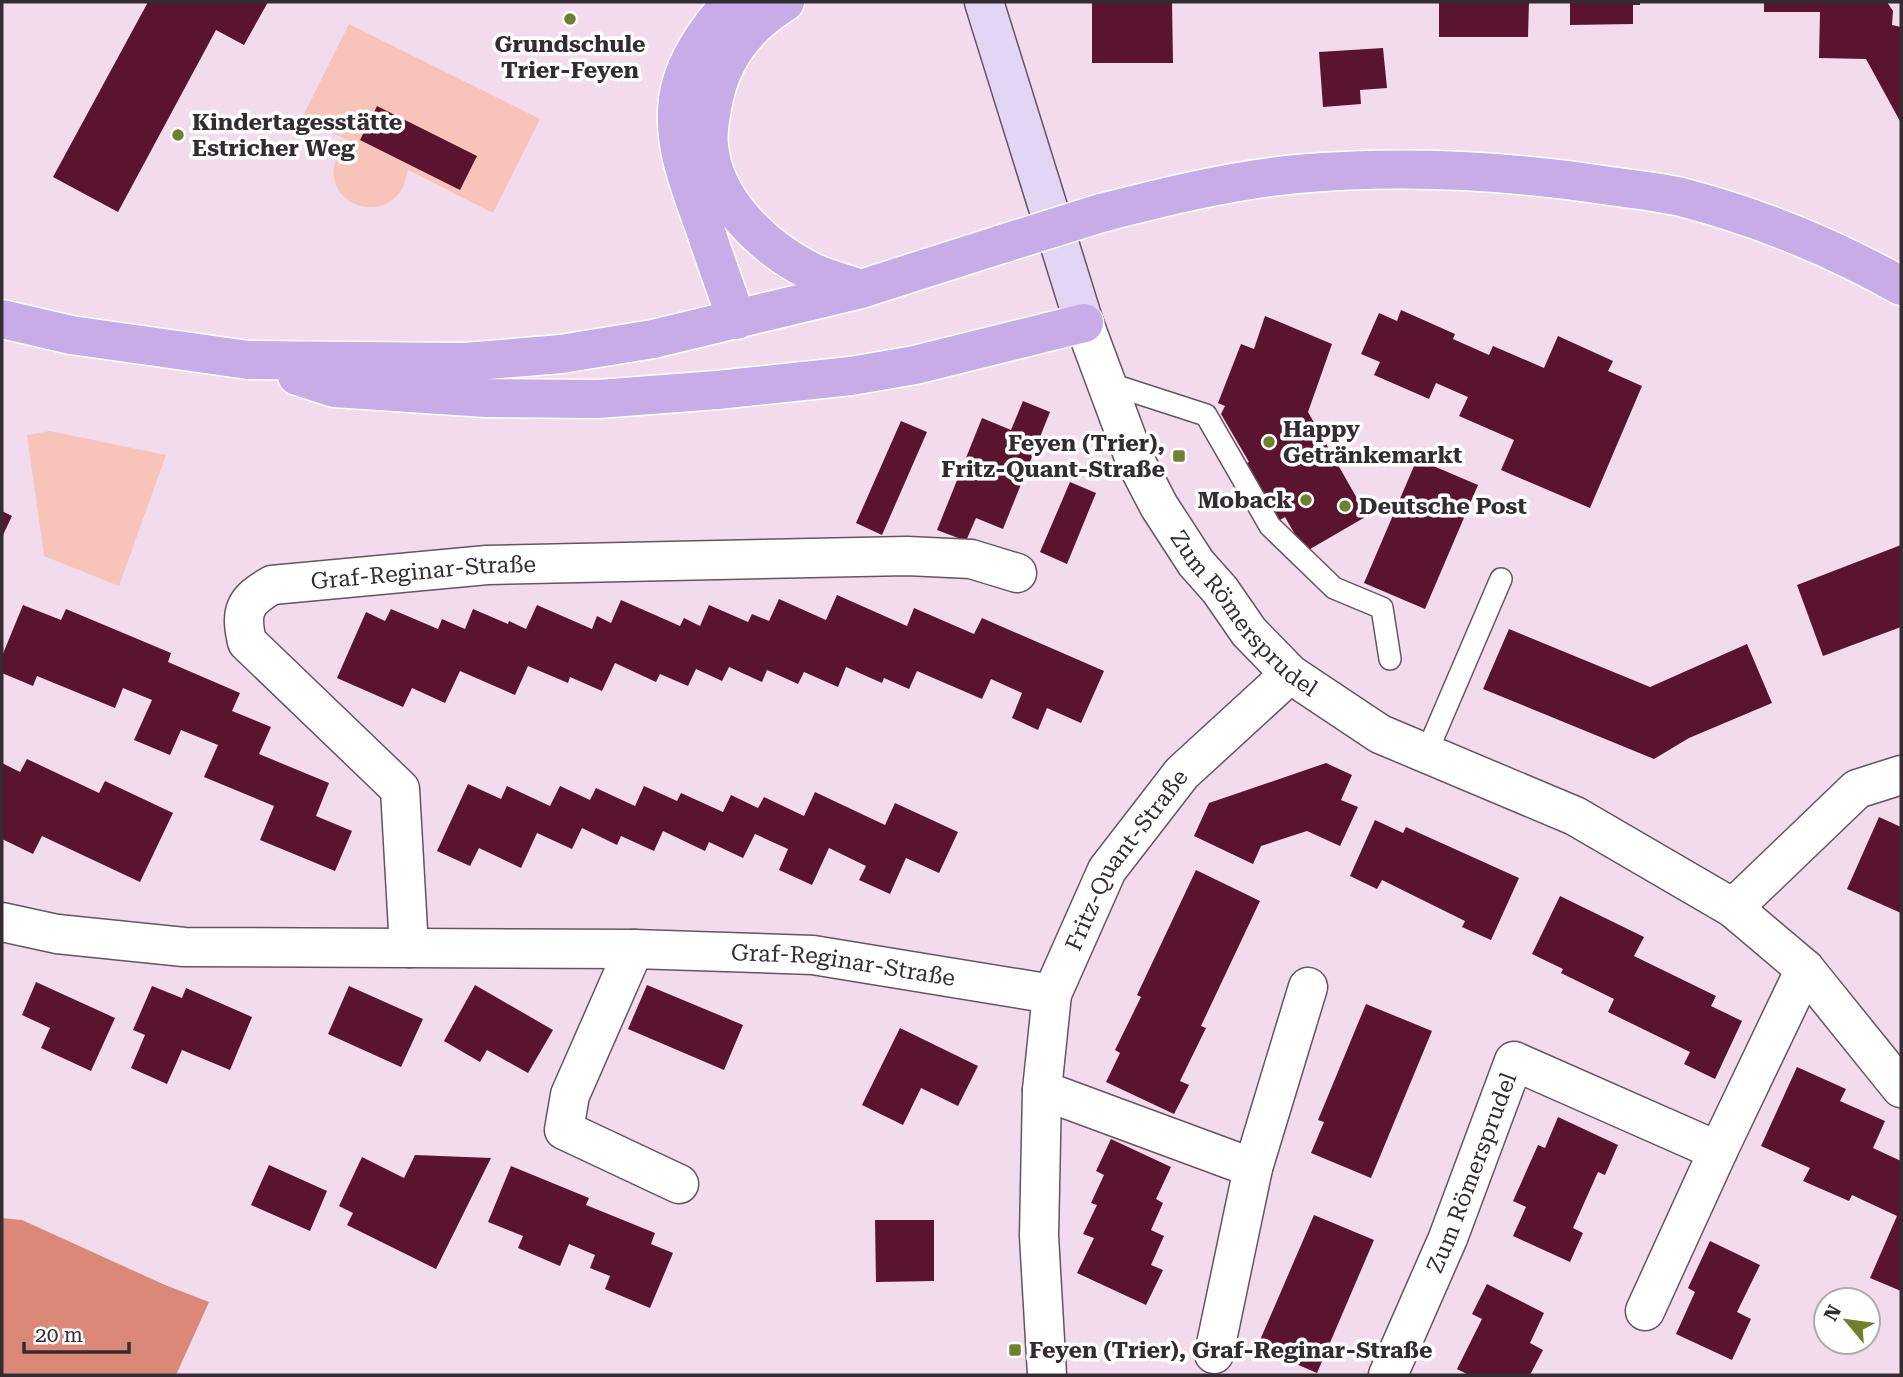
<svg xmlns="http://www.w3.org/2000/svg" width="1903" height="1377" viewBox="0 0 1903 1377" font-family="'Roboto Serif',serif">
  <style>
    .green { fill: #f8c4ba }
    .forest { fill: #db8878 }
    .building { fill: #5b142f }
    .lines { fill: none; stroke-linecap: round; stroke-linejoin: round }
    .lane-casing { stroke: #675363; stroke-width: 24 }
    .street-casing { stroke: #675363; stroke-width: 41 }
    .secondary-casing { stroke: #675363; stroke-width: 41 }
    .primary-casing { stroke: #fff; stroke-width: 41 }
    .lane { stroke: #fff; stroke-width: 21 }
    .street { stroke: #fff; stroke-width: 38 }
    .secondary { stroke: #e3d5f4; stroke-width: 38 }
    .primary { stroke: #c7ace8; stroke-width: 38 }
    .primary-bridge-casing { stroke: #fff; stroke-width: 41; stroke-linecap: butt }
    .primary-bridge { stroke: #c7ace8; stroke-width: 38 }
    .poi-dot { fill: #6e802f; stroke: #fff; stroke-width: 2.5 }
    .labels { text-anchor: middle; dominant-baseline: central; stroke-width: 7; stroke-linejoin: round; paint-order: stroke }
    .poi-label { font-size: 23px; font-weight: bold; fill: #352c33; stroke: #fff; text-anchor: start }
    .street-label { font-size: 23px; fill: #352c33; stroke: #fff }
  </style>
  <rect width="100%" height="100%" fill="#f3dbee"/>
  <path class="green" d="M349 24 540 119 493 213 408 170C406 177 405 185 401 191 372 231 305 191 347 140L302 118Z
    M50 431 166 455 119 586 44 556 27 435Z"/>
  <path class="forest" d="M2 1218 22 1220 165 1285 209 1302 176 1375H2Z"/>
  <path class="building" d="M148 2H268L244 45 216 30 118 212 53 177Z
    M1092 2H1172L1173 63H1092Z
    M1439 2H1529L1528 37H1439Z
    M1570 2H1640V5H1633V24L1570 25Z
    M1764 2H1887L1893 11 1892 25 1901 27V123L1866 59 1819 58 1820 12H1764Z
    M1383 48 1387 88 1360 90 1361 104 1323 107 1319 52Z
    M377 106 477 156 460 190 360 140Z
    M1401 310 1455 334 1453 339 1489 355 1493 346 1544 368 1558 336 1613 361 1608 371 1642 386 1590 508 1501 470 1514 440 1459 416 1468 397 1436 383 1429 399 1374 375 1380 362 1361 354 1379 313 1397 321Z
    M1265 316 1332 344 1308 412 1367 516 1305 552 1285 517 1275 523 1243 465 1249 462 1221 414 1225 406 1218 403 1241 344 1254 349Z
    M1023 401 1050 412 1003 529 976 518 966 541 937 530 982 418 1011 430Z
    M901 421 927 432 882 535 856 523Z
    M1417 459 1478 485 1425 609 1364 583Z
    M1070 482 1096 493 1067 564 1040 552Z
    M2 511 12 516 2 537Z
    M1901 545V627L1823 656 1797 585Z
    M837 595 907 626 914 608 974 634 982 618 1104 671 1081 723 1047 708 1038 730 1012 718 1022 693 991 679 982 699 917 671 909 689 884 678 882 683 846 667 838 687 804 672 798 684 767 670 762 682 729 667 722 681 696 669 688 686 660 674 656 682 615 663 602 691 570 677 568 683 528 666 515 695 460 671 445 703 412 688 403 707 337 678 366 612 385 621 391 609 438 629 442 619 465 629 473 609 508 624 509 621 526 629 537 605 592 629 597 616 611 623 621 600 680 626 684 618 700 626 709 605 748 622 752 614 769 621 779 599 826 620Z
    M23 605 61 620 66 609 171 653 168 662 240 693 232 711 271 727 259 754 329 783 316 816 352 831 335 871 260 840 274 806 204 777 218 745 181 730 170 755 134 740 152 700 123 688 115 708 37 676 33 686 2 673V656Z
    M1509 629 1650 687 1747 644 1772 703 1689 738 1654 759 1483 689Z
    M27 759 99 793 105 781 173 813 140 882 42 836 33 854 2 839V763L20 772Z
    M1326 763 1352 775 1341 800 1358 807 1340 846 1307 831 1261 846 1253 864 1194 836 1209 803Z
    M468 784 501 799 507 786 550 806 560 786 590 800 596 788 635 806 644 786 677 801 681 793 723 812 731 795 758 808 764 797 804 816 815 792 885 825 895 803 958 832 939 873 906 858 890 894 859 880 866 866 829 848 812 885 779 870 788 849 755 834 743 858 709 842 705 851 663 831 654 851 621 836 617 845 582 828 572 849 537 833 521 868 479 848 470 866 437 851Z
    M1879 817 1901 827V913L1847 889Z
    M1375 820 1403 833 1406 827 1519 878 1491 940 1462 927 1465 921 1382 880 1377 889 1350 876Z
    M1196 870 1260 901 1201 1026 1206 1028 1180 1081 1189 1085 1174 1114 1106 1082 1120 1053 1115 1050 1141 997 1137 995Z
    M1560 896 1644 937 1634 956 1716 996 1711 1006 1742 1021 1715 1079 1684 1064 1690 1052 1608 1012 1614 999 1561 973 1563 969 1532 954Z
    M36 982 115 1018 91 1071 41 1048 50 1028 22 1015Z
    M475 985 553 1030 528 1073 487 1050 480 1062 444 1041Z
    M647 985 743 1025 724 1070 628 1029Z
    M152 986 182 998 186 988 252 1017 230 1070 182 1050 167 1084 131 1068 145 1035 133 1030Z
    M349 986 423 1019 401 1067 328 1034Z
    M1366 1004 1432 1031 1371 1178 1311 1153 1324 1122 1318 1120Z
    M900 1028 978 1066 958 1106 921 1088 903 1125 862 1105Z
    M1797 1067 1846 1089 1840 1101 1885 1121 1873 1148 1901 1161V1291L1870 1278 1897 1216 1852 1195 1849 1201 1803 1181 1810 1168 1761 1146Z
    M1558 1117 1618 1145 1605 1175 1598 1172 1573 1228 1583 1233 1570 1262 1513 1236 1526 1207 1513 1201 1538 1145 1545 1148Z
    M1111 1139 1171 1167 1156 1199 1163 1203 1151 1230 1164 1236 1151 1265 1163 1270 1146 1305 1077 1273 1094 1238 1083 1234 1097 1205 1091 1203 1104 1175 1096 1171Z
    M415 1155 491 1158 436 1269 347 1225 353 1213 339 1206 362 1157 404 1178Z
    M269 1165 327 1191 310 1231 251 1205Z
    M511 1166 589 1198 586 1205 655 1233 651 1244 673 1253 650 1308 605 1289 610 1276 590 1268 595 1255 569 1244 560 1266 518 1248 523 1236 488 1222Z
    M1314 1215 1374 1240 1317 1373 1257 1347Z
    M875 1220H934V1281L876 1282Z
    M1710 1241 1760 1265 1737 1312 1751 1319 1732 1360 1676 1334 1695 1292 1688 1288Z
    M1487 1284 1544 1313 1530 1343 1543 1350 1530 1375H1469L1457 1369 1482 1319 1472 1314Z"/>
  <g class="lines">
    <g class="lane-casing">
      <path id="lane" d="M1104 382 1206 415 1270 526 1334 588 1382 608 1390 659
        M1426 754 1501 579"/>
    </g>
    <g class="street-casing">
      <g id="street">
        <path id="s1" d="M1084 323 1135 460 1159 506 1196 563 1220 590 1249 632 1290 674 1380 734 1575 816 1733 908 1805 969 1901 1088"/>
        <path d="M1733 908 1857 789 1901 775"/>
        <path id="s2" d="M2 922 57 934 184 947 634 949 813 955 1052 994"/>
        <path id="s3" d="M409 948 400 789 247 642C240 611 244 601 272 585L487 565 907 556 971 559 1017 573"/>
        <path d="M634 949 570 1095 564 1130 679 1184"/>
        <path d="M1042 1090 1253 1168"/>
        <path d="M1645 1311 1718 1151"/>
        <path d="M1214 1354 1253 1168 1308 987"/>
        <path id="s4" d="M1047 1375 1039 1236 1042 1090 1052 994 1107 870 1182 773 1290 674"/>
        <path id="s5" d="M1388 1375 1448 1238 1514 1061 1718 1151 1805 969"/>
      </g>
    </g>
    <g class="secondary-casing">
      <path id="secondary" d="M984 2 1084 323"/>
    </g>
    <g class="primary-casing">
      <path id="primary" d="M732 2C708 28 683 63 678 99 672 145 690 187 705 229 715 259 726 290 737 320
        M785 2C749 24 723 56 714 98 711 114 707 130 709 146 714 201 763 247 810 271 826 279 844 283 861 289
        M1101 213C1164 197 1231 180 1297 174 1400 165 1502 170 1603 185 1629 189 1656 191 1681 197 1758 217 1832 247 1901 286
        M2 319 71 335 248 360 464 362 561 354 653 339 861 289 1002 244
        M297 376 334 388 486 398 598 399 717 390 851 376 915 365 1084 323"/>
    </g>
    <use href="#lane" class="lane"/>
    <use href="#street" class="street"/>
    <use href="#secondary" class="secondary"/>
    <use href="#primary" class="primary"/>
    <g class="primary-bridge-casing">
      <path id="primary-bridge" d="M1002 244 1101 213"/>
    </g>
    <use href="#primary-bridge" class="primary-bridge"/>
  </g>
  <g class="poi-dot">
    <circle cx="570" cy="19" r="7"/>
    <circle cx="178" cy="135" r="7"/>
    <circle cx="1269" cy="442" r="7"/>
    <rect x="1172" y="449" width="14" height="14" rx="3.5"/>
    <circle cx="1306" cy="500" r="7"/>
    <circle cx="1345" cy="506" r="7"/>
    <rect x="1008" y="1343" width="14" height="14" rx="3.5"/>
  </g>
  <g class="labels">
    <g class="poi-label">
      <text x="570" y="44" text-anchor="middle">Grundschule<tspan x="570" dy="26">Trier-Feyen</tspan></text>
      <text x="192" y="122">Kindertagesstätte<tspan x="192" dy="26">Estricher Weg</tspan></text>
      <text x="1283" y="429">Happy<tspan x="1283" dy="26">Getränkemarkt</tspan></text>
      <text x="1165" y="443" text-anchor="end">Feyen (Trier),<tspan x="1165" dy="26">Fritz-Quant-Straße</tspan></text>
      <text x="1292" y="500" text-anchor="end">Moback</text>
      <text x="1359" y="506">Deutsche Post</text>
      <text x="1029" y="1350">Feyen (Trier), Graf-Reginar-Straße</text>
    </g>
    <g class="street-label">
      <text stroke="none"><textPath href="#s3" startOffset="593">Graf-Reginar-Straße</textPath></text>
      <text stroke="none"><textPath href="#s1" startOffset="336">Zum Römersprudel</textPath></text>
      <text stroke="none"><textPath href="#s4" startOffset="536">Fritz-Quant-Straße</textPath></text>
      <text stroke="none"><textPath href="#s2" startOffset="844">Graf-Reginar-Straße</textPath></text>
      <text stroke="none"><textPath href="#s5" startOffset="219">Zum Römersprudel</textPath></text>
    </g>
  </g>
  <rect width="1903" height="1377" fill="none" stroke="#352c33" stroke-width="7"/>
  <g transform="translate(1847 1321) rotate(299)"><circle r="33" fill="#ffffff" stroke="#aeabad" stroke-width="2"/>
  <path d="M0-5L12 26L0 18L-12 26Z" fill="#6e802f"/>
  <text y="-10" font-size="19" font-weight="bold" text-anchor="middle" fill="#352c33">N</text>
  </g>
  <path d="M24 1342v10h105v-10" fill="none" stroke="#352c33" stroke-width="3.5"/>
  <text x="35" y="1342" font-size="21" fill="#352c33" stroke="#ffffff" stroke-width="5" paint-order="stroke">20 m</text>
</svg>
